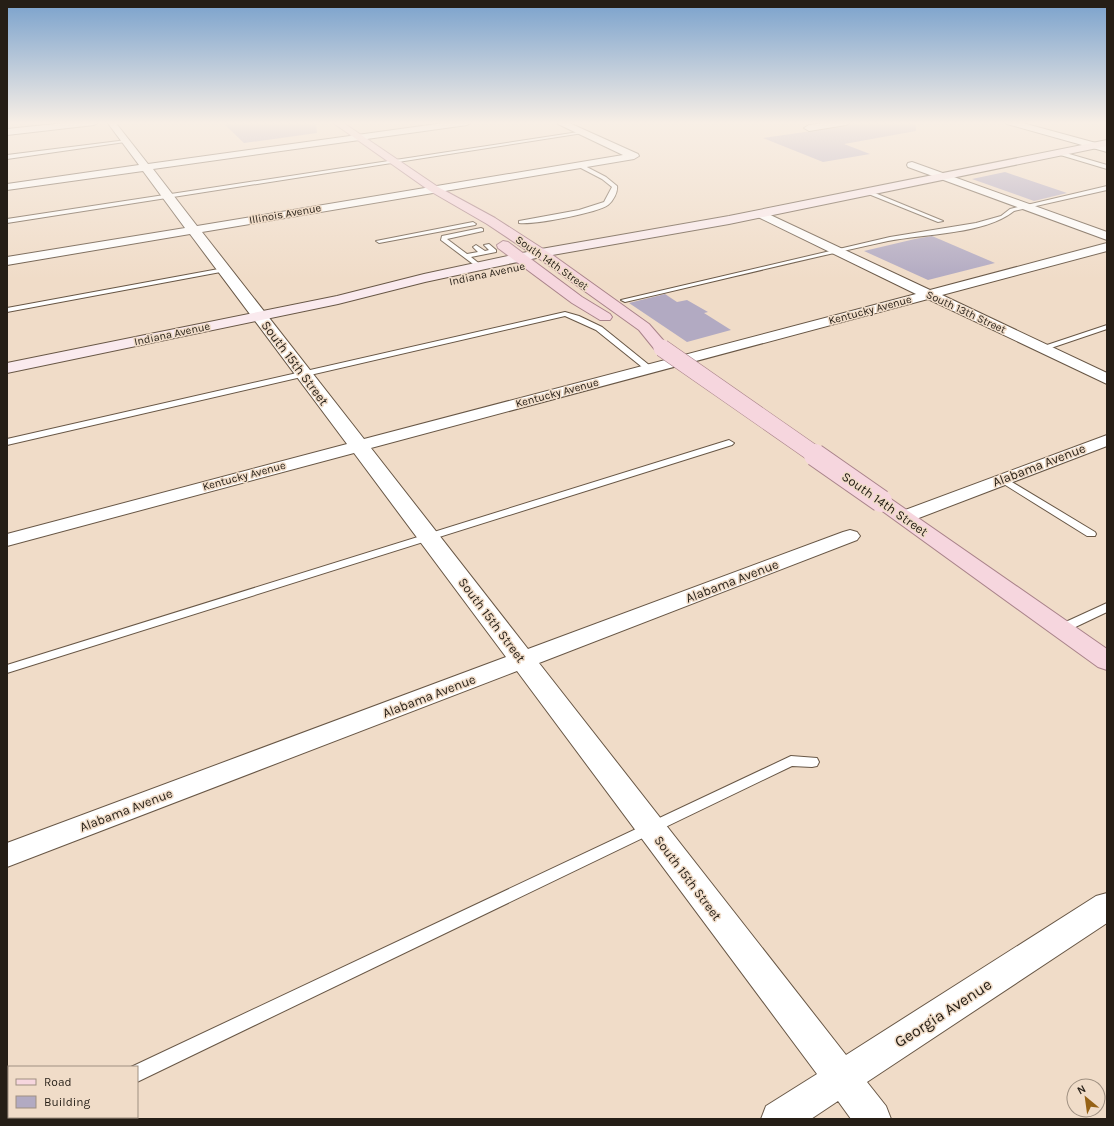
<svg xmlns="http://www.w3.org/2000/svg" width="1114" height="1126" viewBox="0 0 1114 1126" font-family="Karla,sans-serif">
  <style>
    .building { fill: #b2aac2 }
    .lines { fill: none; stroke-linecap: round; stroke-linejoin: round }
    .service-casing { stroke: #685746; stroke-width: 2 }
    .minor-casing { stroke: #685746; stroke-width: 2 }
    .secondary-casing { stroke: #685746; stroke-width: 2 }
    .primary-casing { stroke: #a9838a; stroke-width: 2 }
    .service { fill: #fff; fill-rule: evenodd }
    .minor { fill: #fff; fill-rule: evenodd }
    .secondary { fill: #faeaee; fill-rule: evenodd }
    .primary { fill: #f6d6de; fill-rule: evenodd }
    .primary-bridge-far1-casing { stroke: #a9838a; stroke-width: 18; stroke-linecap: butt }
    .primary-bridge-casing { stroke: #a9838a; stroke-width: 24; stroke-linecap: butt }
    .primary-bridge-far1 { stroke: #f6d6de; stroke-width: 17 }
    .primary-bridge { stroke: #f6d6de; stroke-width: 22 }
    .labels { text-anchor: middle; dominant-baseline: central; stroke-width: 3; stroke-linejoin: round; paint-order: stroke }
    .far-street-label { font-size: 11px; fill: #251e16; stroke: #f0dcc8 }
    .street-label { font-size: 13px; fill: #251e16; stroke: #f0dcc8 }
    .near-street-label { font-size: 16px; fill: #251e16; stroke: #f0dcc8 }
  </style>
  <rect width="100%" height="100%" fill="#f0dcc8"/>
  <path class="building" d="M222 122H316L317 133 244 143Z
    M852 122H916V131L844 144 870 154 823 162 763 138 846 126Z
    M1005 172 1067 193 1034 201 972 179Z
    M932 236 995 263 928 280 864 251 915 239Z
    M665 294 677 302 687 300 708 312 704 313 731 330 687 342 629 303Z"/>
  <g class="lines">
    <g class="service-casing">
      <path id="service" d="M585 131 583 133 7 223V219Z
        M127 140 125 142 7 159V155Z
        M1059 151 1107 165V169L1057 154Z
        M577 164H581L606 177 617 186C618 192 613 201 608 205 597 213 533 225 519 223V221L579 210 604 202 612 187 602 179 577 166Z
        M1107 186V190L1014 211C986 234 924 234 888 241 800 260 713 282 625 302L621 300 890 237 976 223 1001 216 1010 209Z
        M866 191H870L943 221 938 222 866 193Z
        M473 222 476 224 475 225 379 243 376 241Z
        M481 228 483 229V231L447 239 467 254 478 252 473 247 476 245 485 251 489 250 484 245 489 244 496 250V252L471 257 481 265V267H477L441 240 442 236Z
        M224 268 226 269V271L7 312V308Z
        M565 312 579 316 602 327 654 369 653 371H647L596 330 565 316 7 445V439Z
        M1107 325V329L1045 350 1038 348Z
        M729 440 734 443 732 445 7 673V665Z
        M1002 476 1095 532 1096 534 1095 536H1087L999 481 997 479Z
        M1107 603V612L1067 631H1059L1057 628 1059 625Z
        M791 756 817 758 819 762 817 766 812 767 792 766 137 1082V1067H131Z
        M32 1117H55V1119H32Z"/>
    </g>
    <g class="minor-casing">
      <path id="minor" d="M74 122H99L94 125 7 135V129Z
        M107 122H115L148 164 451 122H472L467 125 153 169 197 226 623 155 558 124 557 122H567L638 154 639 156 634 159 202 232 364 439 916 294 756 216 754 214 756 212H764L930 290 1107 243V251L942 295 1107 373V384L928 299 371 448 528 649 843 532 850 530 857 532 860 536 857 540 539 663 846 1055 1096 896 1107 893V923L867 1082 886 1106 891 1119H851L838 1101 811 1119H761L766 1106 817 1074 517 671 7 867V843L506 657 354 453 7 546V534L347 444 190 234 7 265V257L185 228 143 171 7 190V184L139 165Z
        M832 122H851L846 125 809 131 804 128 809 125Z
        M1005 122H1019L1107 146V152L1007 124Z
        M912 162 1107 232V240L908 167 907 165 908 163Z
        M1107 435V446L911 521 904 523 897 521 894 517 897 513Z"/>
    </g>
    <g class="secondary-casing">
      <path id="secondary" d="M1107 140V146L729 224 541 257 425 282 338 304 7 373V363L337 296 424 274 541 249 729 216Z"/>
    </g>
    <g class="primary-casing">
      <path id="primary" d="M332 122H342L438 187 495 218 554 256 649 324 670 348 668 351H656L639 330 544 262 487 224 430 191Z
        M503 241 508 242 582 297 610 314 612 317 610 320H600L572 303 498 248 497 245Z
        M881 495 888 497 1107 649V670L1098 667 874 505 871 501 874 497Z"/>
    </g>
    <use href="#service" class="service"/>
    <use href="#minor" class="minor"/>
    <use href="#secondary" class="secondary"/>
    <use href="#primary" class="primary"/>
    <g class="primary-bridge-far1-casing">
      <path id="primary-bridge-far1" d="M662 348 817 456"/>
    </g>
    <g class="primary-bridge-casing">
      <path id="primary-bridge" d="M815 455 881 501"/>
    </g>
    <use href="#primary-bridge-far1" class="primary-bridge-far1"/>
    <use href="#primary-bridge" class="primary-bridge"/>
  </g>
  <linearGradient id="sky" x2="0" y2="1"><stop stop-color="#79a1cc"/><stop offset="0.44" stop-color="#f8efe6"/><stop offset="1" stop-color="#f8efe6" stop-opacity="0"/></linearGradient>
  <rect width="1114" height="279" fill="url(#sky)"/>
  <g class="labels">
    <g class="far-street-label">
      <text transform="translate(285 214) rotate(-10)">Illinois Avenue</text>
      <text transform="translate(552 263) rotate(35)">South 14th Street</text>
      <text transform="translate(487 274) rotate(-12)">Indiana Avenue</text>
      <text transform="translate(870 310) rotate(-15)">Kentucky Avenue</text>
      <text transform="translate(966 312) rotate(25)">South 13th Street</text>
      <text transform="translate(172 334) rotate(-12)">Indiana Avenue</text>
      <text transform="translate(557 393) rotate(-15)">Kentucky Avenue</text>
      <text transform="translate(244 476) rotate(-15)">Kentucky Avenue</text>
    </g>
    <g class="street-label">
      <text transform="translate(295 363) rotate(53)">South 15th Street</text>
      <text transform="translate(1039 465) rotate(-21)">Alabama Avenue</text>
      <text transform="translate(885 504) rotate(35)">South 14th Street</text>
      <text transform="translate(732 581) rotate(-21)">Alabama Avenue</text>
      <text transform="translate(492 620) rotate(53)">South 15th Street</text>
      <text transform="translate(429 696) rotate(-21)">Alabama Avenue</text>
      <text transform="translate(126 810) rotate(-21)">Alabama Avenue</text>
      <text transform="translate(688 878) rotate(53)">South 15th Street</text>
    </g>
    <g class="near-street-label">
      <text transform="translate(943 1013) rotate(-33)">Georgia Avenue</text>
    </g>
  </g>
  <rect width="1114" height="1126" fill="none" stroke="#251e16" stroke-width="16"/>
  <rect x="8" y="1066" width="130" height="52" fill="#f0dcc8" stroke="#9f9081"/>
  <rect x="16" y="1079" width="20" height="6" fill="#f6d6de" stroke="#9f9081"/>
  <text x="44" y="1086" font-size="12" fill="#251e16">Road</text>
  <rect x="16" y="1096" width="20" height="12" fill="#b2aac2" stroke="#9f9081"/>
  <text x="44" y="1106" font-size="12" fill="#251e16">Building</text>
  <g transform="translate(1086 1098) rotate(331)"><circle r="19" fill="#f0dcc8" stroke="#9f9081"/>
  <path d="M0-3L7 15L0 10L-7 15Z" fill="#966216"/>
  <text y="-6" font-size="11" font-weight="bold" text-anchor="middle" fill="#251e16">N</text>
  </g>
</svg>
